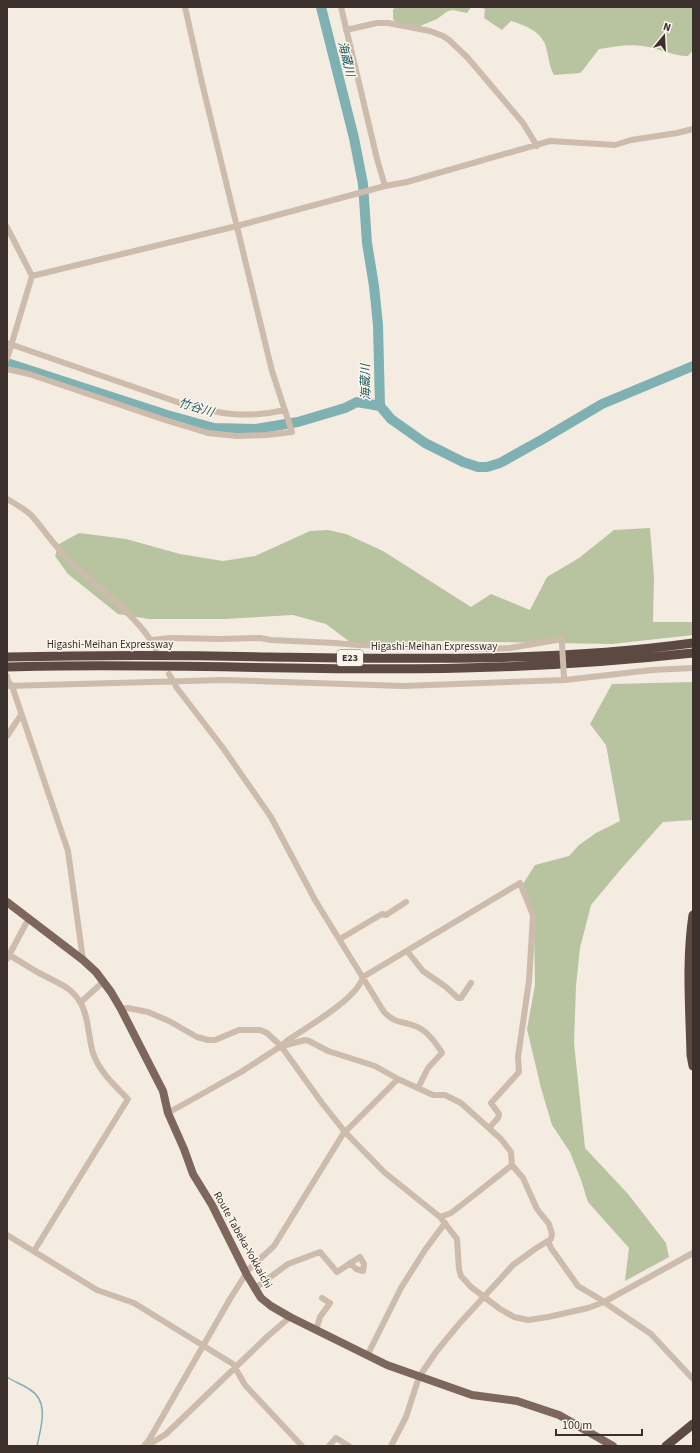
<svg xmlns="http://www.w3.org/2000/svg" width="700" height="1453" viewBox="0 0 700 1453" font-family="'Source Sans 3','Noto Sans JP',sans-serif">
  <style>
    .green { fill: #b8c4a0 }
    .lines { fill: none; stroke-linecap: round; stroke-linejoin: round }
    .stream { stroke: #7fb0b2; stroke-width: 1.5 }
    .river { stroke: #7fb0b2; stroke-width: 10 }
    .minor { stroke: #cdbbac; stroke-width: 6 }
    .major { stroke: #7d675c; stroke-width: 8 }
    .highway { stroke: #5c4a42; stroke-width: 9 }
    .minor-bridge { stroke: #cdbbac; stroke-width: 6 }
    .labels { text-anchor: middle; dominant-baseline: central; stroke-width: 3; stroke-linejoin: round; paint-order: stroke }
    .shield { fill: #fbf5ee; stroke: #756b66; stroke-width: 1 }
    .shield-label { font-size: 10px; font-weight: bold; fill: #3b302b }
    .street-label { font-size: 11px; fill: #3b302b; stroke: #fbf5ee }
    .water-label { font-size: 12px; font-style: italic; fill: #1f5a5e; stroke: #fbf5ee }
  </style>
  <rect width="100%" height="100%" fill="#f4ebe1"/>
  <path class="green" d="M395 7H471L467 13 453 10 448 11 437 19 420 26H399L393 19V10Z
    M477 7H693V50L688 56C672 56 658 48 643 46 629 44 613 47 599 49L583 70 580 73 554 75C548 64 549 55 545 44 540 31 524 25 511 21L502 30 484 18 485 9Z
    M650 528 654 577 653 622H693V635L612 644 428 641 354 645 326 624 293 615 225 619H149L118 614 68 574 55 556 59 544 79 533 126 539 180 554 223 561 255 556 310 531 328 530 346 534 383 551 471 607 491 594 530 610 547 577 579 558 614 530Z
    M693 682V820L663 822 621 869 591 905 580 948 576 986 574 1043 585 1148 628 1194 666 1243 669 1257 625 1281 629 1248 588 1202 581 1180 570 1152 552 1125 541 1088 527 1029 535 985 534 923 521 887 535 865 569 856 579 845 596 833 620 821 606 745 590 724 612 684Z"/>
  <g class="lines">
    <path class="stream" d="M7 1377C14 1382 22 1384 29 1389 50 1401 41 1427 37 1446"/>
    <path class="river" d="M321 7 354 138 363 184 367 243 374 286 378 325 380 406 391 419 425 443 463 462 478 467H487L500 463 543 439 602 404 693 366
      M7 363 167 415 214 428 256 429 298 422 345 408 357 402 380 406"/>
    <path class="minor" d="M341 7 377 159 385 186
      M346 30 377 23H388L430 31 443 36 449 40 467 57 523 123 537 146
      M7 227 32 276 7 359
      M32 276 237 226 385 186 407 182 550 141 615 145 631 140 677 133 693 129
      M7 343 180 403C218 414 246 419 285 410
      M7 369 29 374 165 420 208 433 237 436 266 435 292 432 272 371 202 83 185 7
      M7 499C16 504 25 509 32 516 45 531 56 548 70 561 97 588 138 615 156 649
      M151 640 172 638 220 639 260 638 271 640 335 643 358 645 490 649 510 648 562 639V644
      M169 674 177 688 223 748 271 817 315 900 384 1012C397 1025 401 1020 415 1026 427 1030 436 1043 442 1053L428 1068 418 1088
      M7 676 8 681 12 686 68 851 83 960
      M7 686 223 680 403 686 565 680 652 670 693 668
      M7 736 21 715
      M340 939 382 914 386 915 406 902
      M407 951 423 971 446 987 458 998H461L471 983
      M9 955C20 961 31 969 43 975 58 983 71 987 80 1002 89 1016 88 1037 93 1053 99 1071 114 1085 128 1099L34 1251
      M7 959 29 918
      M81 1002 104 981
      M121 1009 128 1008 148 1012 169 1021 197 1037 208 1040H215L239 1030H260L267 1033 281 1046 322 1103 345 1132 384 1172 440 1217 457 1239 459 1269 461 1276 471 1287 500 1309 514 1317 528 1320 548 1317 588 1308 604 1302 693 1253
      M282 1046 305 1040 309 1041 328 1051 375 1066 398 1079
      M168 1113 241 1072 281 1046 288 1040C307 1027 357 999 363 977L520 883 533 915 529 981 518 1057 519 1072 491 1103 499 1114 498 1118 489 1128
      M440 1217 451 1213 473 1196 512 1165
      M7 1235 97 1290 134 1303 233 1364 245 1385 302 1446
      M548 1241 551 1248 578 1286 598 1298 651 1334 693 1379
      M254 1289 288 1264 320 1252 337 1272 360 1257 364 1264 363 1271 356 1269 350 1263
      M316 1330 320 1317 330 1303 322 1298
      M367 1356 401 1288 425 1250 445 1223
      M144 1446 149 1440 230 1299 249 1269 274 1246 343 1134 398 1079 433 1095H445L461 1103 501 1139 511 1152 512 1165 523 1178 537 1209 549 1224 552 1234 551 1239 535 1249 513 1265 459 1324 436 1352 419 1377 406 1417 391 1446
      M147 1446 166 1434 268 1336 290 1317
      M329 1446 336 1438 349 1446"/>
    <path class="major" d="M7 902 83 960 96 972 111 992 121 1009 163 1091 168 1113 184 1149 193 1174 212 1205 247 1275 261 1298 271 1306 290 1317 387 1365 472 1395 517 1401 559 1415 613 1446"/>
    <path class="highway" d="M7 657C94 655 182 655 269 657 411 659 553 662 693 643
      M7 667C170 662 334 673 497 667 563 665 628 660 693 653
      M693 915C686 961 690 1009 691 1055L693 1066
      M666 1446 693 1424"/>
    <path class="minor-bridge" d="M562 644 564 678"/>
  </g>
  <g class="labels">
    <rect class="shield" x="337" y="650" width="26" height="16" rx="3"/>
    <g class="shield-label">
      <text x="350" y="658">E23</text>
    </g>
    <g class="street-label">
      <text x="110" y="644">Higashi-Meihan Expressway</text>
      <text x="434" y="646">Higashi-Meihan Expressway</text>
      <text transform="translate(243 1240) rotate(61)">Route Tabeka-Yokkaichi</text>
    </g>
    <g class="water-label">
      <text transform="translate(346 59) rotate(76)">海蔵川</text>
      <text transform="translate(366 382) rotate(-91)">海蔵川</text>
      <text transform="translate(196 408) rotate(17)">竹谷川</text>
    </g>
  </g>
  <rect width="700" height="1453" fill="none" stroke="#3b302b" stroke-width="16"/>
  <g transform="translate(664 36) rotate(18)" stroke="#fbf5ee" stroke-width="3" paint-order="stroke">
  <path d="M0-3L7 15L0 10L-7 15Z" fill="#3b302b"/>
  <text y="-6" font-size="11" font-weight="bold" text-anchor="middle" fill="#3b302b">N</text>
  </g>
  <path d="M556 1429v6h86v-6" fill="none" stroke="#3b302b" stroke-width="2"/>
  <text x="562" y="1429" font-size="12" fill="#3b302b" stroke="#fbf5ee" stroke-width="3" paint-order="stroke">100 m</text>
</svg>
